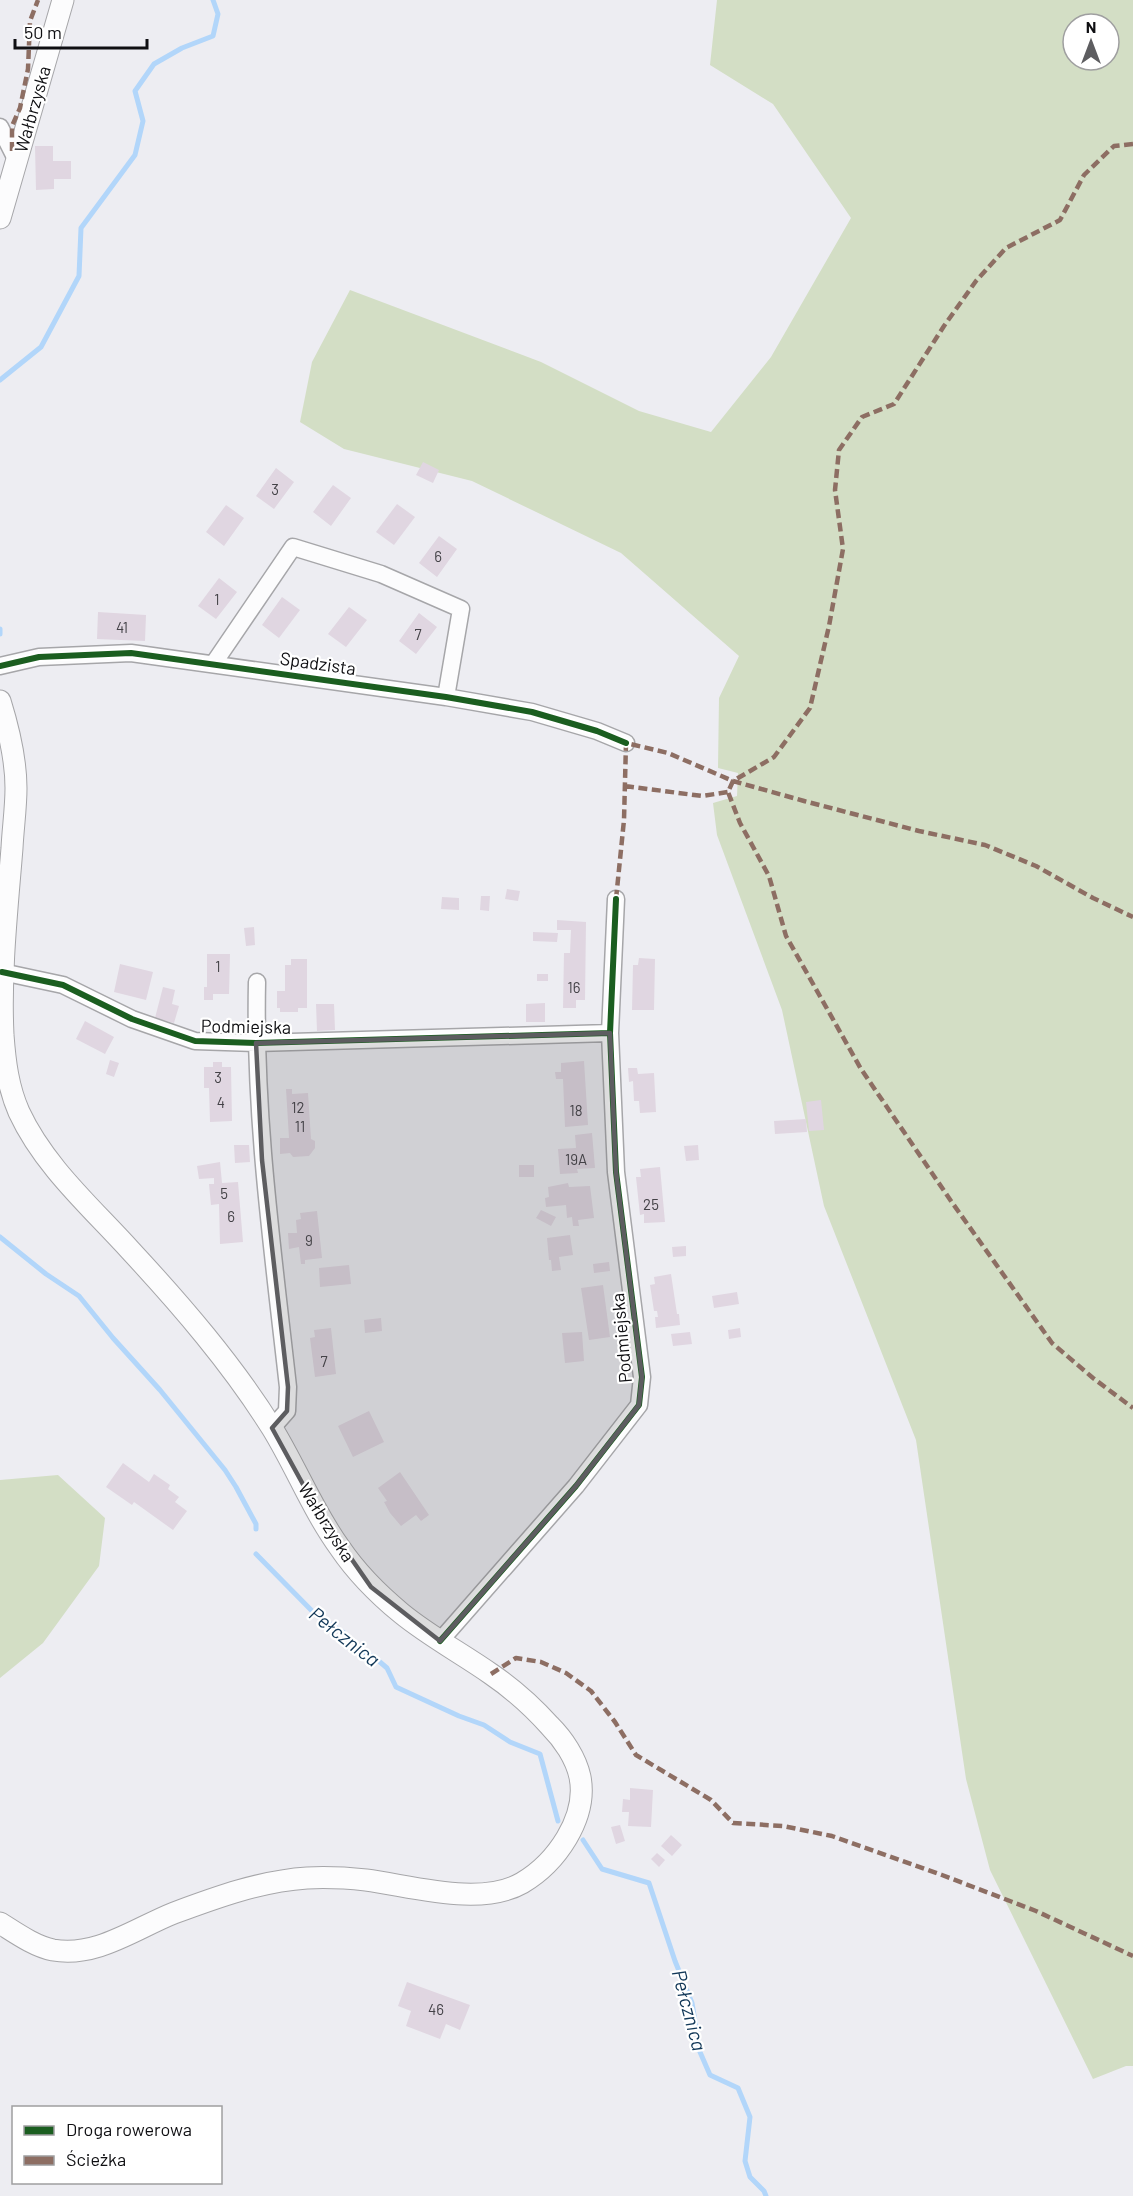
<svg xmlns="http://www.w3.org/2000/svg" width="1133" height="2196" viewBox="0 0 1133 2196" font-family="Barlow,sans-serif">
  <style>
    .green { fill: #d3dec5; fill-rule: evenodd }
    .lines { fill: none; stroke-linecap: round; stroke-linejoin: round }
    .stream { stroke: #b2d6fa; stroke-width: 5 }
    .building { fill: #e0d6e1 }
    .minor-casing { stroke: #a6a6a9; stroke-width: 19 }
    .major-casing { stroke: #a6a6a9; stroke-width: 23 }
    .minor { stroke: #fcfcfd; stroke-width: 16 }
    .major { stroke: #fcfcfd; stroke-width: 21 }
    .quiet { stroke: #8d6e63; stroke-width: 4.5; stroke-dasharray: 9 4.5; stroke-linecap: butt }
    .cycleway-casing { stroke: #fff; stroke-width: 10 }
    .cycleway { stroke: #1b5e20; stroke-width: 6 }
    .marked { fill: #5d5d60; fill-opacity: 0.2; stroke: #5d5d60; stroke-width: 4.5; stroke-linejoin: round }
    .labels { text-anchor: middle; dominant-baseline: central; stroke-width: 4.5; stroke-linejoin: round; paint-order: stroke }
    .number-label { font-size: 15px; fill: #444247 }
    .street-label { font-size: 18px; fill: #0f0f12; stroke: #fff }
    .water-label { font-size: 20px; font-style: italic; fill: #123858; stroke: #fff }
  </style>
  <rect width="100%" height="100%" fill="#ededf2"/>
  <path class="green" d="M717 0H1133V2066H1126L1093 2079 990 1870 966 1779 916 1440 824 1206 782 1010 717 835 713 803 737 796 738 773 718 768 719 698 739 656 621 553 472 481 344 449 300 422 312 362 350 290 541 362 639 411 711 432 771 357 851 218 773 104 710 65ZM1073 24H1109V60H1073Z
    M58 1475 105 1518 99 1566 43 1643 0 1678V1480Z"/>
  <g class="lines">
    <path class="stream" d="M0 380 41 347 79 276 81 228 135 155 143 121 135 91 154 64 182 48 213 36 218 14 213 0
      M0 629V634
      M0 1237 46 1274 79 1296 113 1338 160 1390 225 1470 236 1487 256 1524V1529
      M256 1554 316 1615 343 1632 360 1650 374 1657 387 1668 396 1687 459 1716 484 1725 510 1742 540 1754 558 1821
      M583 1840 602 1869 649 1883 675 1961 692 2003 700 2052 710 2075 738 2088 750 2117 745 2161 750 2177 764 2191 766 2196"/>
  </g>
  <path class="building" d="M35 146H53V161H71V179H54V189L36 190Z
    M423 462 439 470 433 483 416 475Z
    M276 468 294 482 274 509 256 496Z
    M333 485 351 498 331 526 313 512Z
    M397 504 415 517 394 545 376 532Z
    M226 505 244 518 224 546 206 532Z
    M439 536 457 549 437 577 419 563Z
    M219 578 237 592 216 619 198 606Z
    M282 597 300 610 279 638 262 625Z
    M349 607 367 620 346 647 328 634Z
    M98 612 146 615 145 641 97 639Z
    M419 613 437 627 416 654 399 641Z
    M507 889 520 891 518 901 505 899Z
    M481 896H490L489 911 480 910Z
    M442 897 459 898V910L441 909Z
    M557 920 586 922 585 1000H576V1008H563L564 953H570L571 930H557Z
    M254 927 255 945 246 946 244 928Z
    M533 932 558 933 557 942 533 941Z
    M207 954H230L229 994H213V1000H204V987H207Z
    M639 958 655 959 654 1010H632L633 965H638Z
    M291 959H307V1008H298V1012H280V1008H277V991H285V965H291Z
    M120 964 153 972 146 1000 114 992Z
    M537 974H548V981H537Z
    M163 987 175 990 172 1004 179 1006 174 1023 155 1018Z
    M545 1003V1022H526V1004Z
    M316 1004H334L335 1030 317 1031Z
    M85 1021 114 1037 105 1054 76 1039Z
    M110 1060 119 1063 114 1077 106 1074Z
    M584 1061 588 1125 565 1127 563 1079H556L555 1072H561V1063Z
    M213 1062H222V1067H231L232 1121 210 1122 209 1088H204V1067H213Z
    M628 1068H637L638 1074 654 1073 656 1112 640 1113 639 1101H634L633 1081 629 1082Z
    M286 1089H292V1094L308 1093 311 1139 315 1141V1148L309 1156 293 1157 290 1153 280 1154V1138H289Z
    M821 1100 824 1130 809 1131 806 1102Z
    M806 1119 807 1132 775 1134 774 1121Z
    M592 1133 595 1168 577 1169 578 1173 560 1174 558 1149 576 1148 575 1135Z
    M234 1145H249L250 1162 235 1163Z
    M698 1145 699 1160 686 1161 684 1146Z
    M220 1162 222 1183 238 1182 243 1242 220 1244 219 1204 211 1205 209 1184H214V1178L199 1179 197 1166Z
    M519 1165H534V1177H519Z
    M660 1167 665 1222 644 1223V1214L640 1215 636 1177H641L640 1169Z
    M568 1183 569 1187 590 1186 594 1218 578 1220 579 1226H573L572 1217 567 1218 566 1205 546 1207 545 1198 549 1197 548 1187Z
    M541 1210 556 1217 551 1226 536 1218Z
    M317 1211 322 1258 305 1260V1264H301L299 1247 289 1249 288 1233H297L296 1220 301 1219 300 1213Z
    M570 1235 573 1255 559 1257 561 1270 552 1271 551 1260H549L547 1238Z
    M686 1246V1256L673 1257 672 1247Z
    M609 1262 610 1271 594 1273 593 1264Z
    M349 1265 351 1284 320 1287 319 1268Z
    M671 1274 677 1314H679L680 1325 656 1328 655 1317H658L657 1311H654L650 1285 655 1284 654 1277Z
    M603 1285 610 1337 589 1340 581 1288Z
    M737 1292 739 1304 714 1308 712 1296Z
    M381 1318 382 1331 365 1333 364 1320Z
    M331 1328 336 1374 315 1377 310 1338 315 1337 314 1330Z
    M740 1328 741 1337 729 1339 728 1330Z
    M582 1332 584 1361 565 1363 562 1333Z
    M690 1332 692 1344 673 1346 671 1334Z
    M369 1411 384 1442 353 1457 338 1426Z
    M123 1463 149 1482 154 1474 170 1485 168 1489 179 1497 175 1502 187 1511 173 1530 134 1502 132 1505 106 1487Z
    M400 1472 429 1515 421 1521 416 1515 401 1526 390 1513 384 1502 387 1501 378 1488Z
    M630 1788 653 1790 651 1827 628 1826 629 1812H622L623 1799 630 1800Z
    M620 1825 625 1841 616 1844 611 1827Z
    M671 1835 682 1845 672 1856 661 1846Z
    M657 1853 665 1860 659 1867 651 1859Z
    M407 1982 470 2005 460 2030 446 2024 440 2039 406 2026 411 2011 398 2006Z"/>
  <g class="lines">
    <g class="minor-casing">
      <path id="minor" d="M0 127 17 161
        M214 663 293 547 381 574 461 609 446 697
        M0 666 39 657 131 653 446 697 532 712 597 731 626 743
        M2 972 63 985 132 1019 195 1041 256 1043 610 1033
        M257 982C254 1118 273 1252 288 1387L287 1411 272 1428
        M440 1641 576 1486 639 1405 642 1377 616 1172 610 1033 616 899"/>
    </g>
    <g class="major-casing">
      <path id="major" d="M0 218 63 0
        M0 701C9 730 16 758 16 788 16 808 13 828 12 848 7 910 0 973 3 1035 5 1062 8 1087 19 1112 44 1166 91 1207 130 1250 181 1305 232 1364 272 1428 296 1467 313 1511 340 1548 357 1573 378 1594 401 1613 429 1636 461 1653 491 1674 513 1689 532 1706 550 1726 563 1739 576 1758 580 1777 588 1818 556 1863 522 1883 480 1907 412 1886 366 1880 347 1878 326 1877 307 1878 261 1881 217 1897 174 1913 136 1928 96 1958 53 1950 34 1946 16 1933 0 1923"/>
    </g>
    <use href="#minor" class="minor"/>
    <use href="#major" class="major"/>
    <path class="quiet" d="M1133 144 1114 146 1084 175 1060 220 1006 248 976 281 944 326 894 404 862 417 839 450 835 490 843 549 829 626 810 708 774 757 733 781 728 792 740 823 769 876 786 936 861 1069 951 1201 1052 1343 1093 1378 1133 1408
      M12 151V126L20 108 28 69 30 21 38 0
      M625 786 702 796 728 792
      M616 899 624 820 626 743 668 753 733 781 804 801 919 831 985 845 1036 866 1093 898 1133 917
      M491 1674 516 1658 541 1662 566 1673 591 1691 615 1722 636 1755 711 1800 733 1823 783 1826 832 1836 942 1875 1036 1911 1133 1956"/>
    <g class="cycleway-casing">
      <path id="cycleway" d="M0 666 39 657 131 653 446 697 532 712 597 731 626 743
        M2 972 63 985 132 1019 195 1041 256 1043 610 1033
        M440 1641 576 1486 639 1405 642 1377 616 1172 610 1033 616 899"/>
    </g>
    <use href="#cycleway" class="cycleway"/>
  </g>
  <path class="marked" d="M610 1033 616 1172 642 1377 639 1405 576 1486 440 1641 371 1587 316 1508 272 1428 287 1411 288 1387 262 1160 256 1043Z"/>
  <g class="labels">
    <g class="number-label">
      <text x="275" y="489">3</text>
      <text x="438" y="556">6</text>
      <text x="217" y="599">1</text>
      <text x="122" y="627">41</text>
      <text x="418" y="634">7</text>
      <text x="218" y="966">1</text>
      <text x="574" y="987">16</text>
      <text x="218" y="1077">3</text>
      <text x="221" y="1102">4</text>
      <text x="298" y="1107">12</text>
      <text x="576" y="1110">18</text>
      <text x="300" y="1126">11</text>
      <text x="576" y="1159">19A</text>
      <text x="224" y="1193">5</text>
      <text x="651" y="1204">25</text>
      <text x="231" y="1216">6</text>
      <text x="309" y="1240">9</text>
      <text x="324" y="1361">7</text>
      <text x="436" y="2009">46</text>
    </g>
    <g class="street-label">
      <text transform="translate(32 109) rotate(-74)">Wałbrzyska</text>
      <text transform="translate(318 663) rotate(8)">Spadzista</text>
      <text transform="translate(246 1026) rotate(1)">Podmiejska</text>
      <text transform="translate(621 1338) rotate(-95)">Podmiejska</text>
      <text transform="translate(327 1522) rotate(58)">Wałbrzyska</text>
    </g>
    <g class="water-label">
      <text transform="translate(345 1636) rotate(38)">Pełcznica</text>
      <text transform="translate(690 2010) rotate(75)">Pełcznica</text>
    </g>
  </g>
  <rect x="12" y="2106" width="210" height="78" fill="#ffffff" stroke="#9f9fa0" stroke-width="1.5"/>
  <rect x="24" y="2126" width="30" height="9" fill="#1b5e20" stroke="#9f9fa0" stroke-width="1.5"/>
  <text x="66" y="2136" font-size="18" fill="#0f0f12">Droga rowerowa</text>
  <rect x="24" y="2156" width="30" height="9" fill="#8d6e63" stroke="#9f9fa0" stroke-width="1.5"/>
  <text x="66" y="2166" font-size="18" fill="#0f0f12">Ścieżka</text>
  <g transform="translate(1091 42)"><circle r="28" fill="#ffffff" stroke="#9f9fa0" stroke-width="1.5"/>
  <path d="M0-4.5L10 22L0 15L-10 22Z" fill="#5d5d60"/>
  <text y="-9" font-size="16" font-weight="bold" text-anchor="middle" fill="#0f0f12">N</text>
  </g>
  <path d="M15 39v9h132v-9" fill="none" stroke="#0f0f12" stroke-width="3"/>
  <text x="24" y="39" font-size="18" fill="#0f0f12" stroke="#ffffff" stroke-width="4.5" paint-order="stroke">50 m</text>
</svg>
